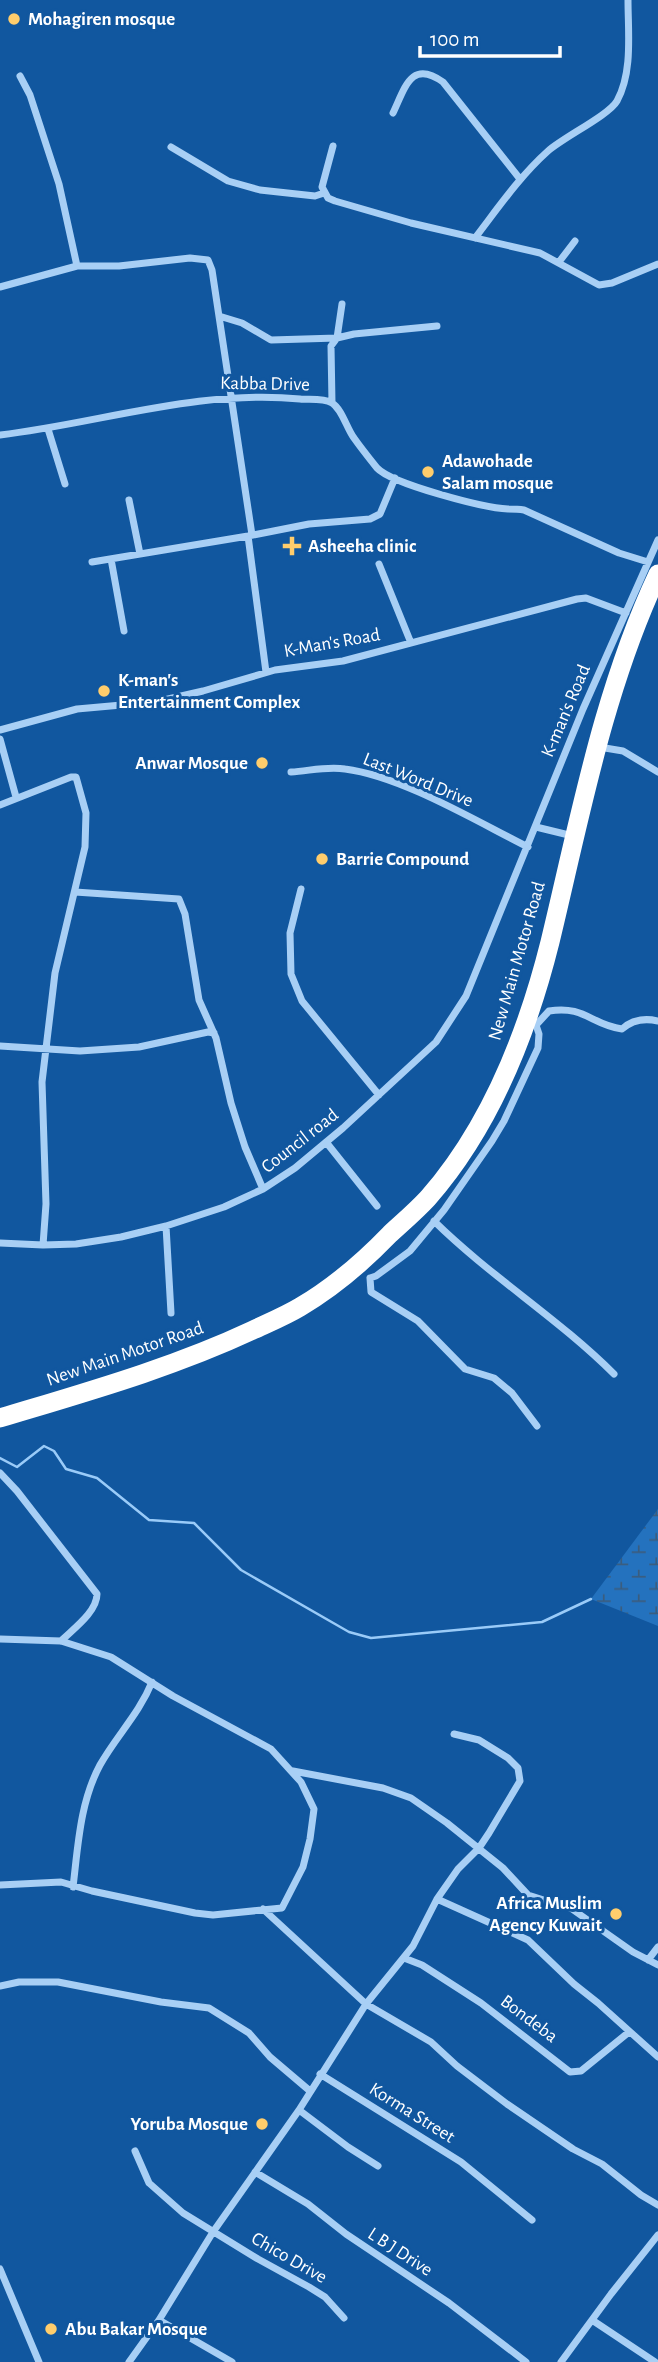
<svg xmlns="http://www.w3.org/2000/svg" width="658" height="2362" viewBox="0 0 658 2362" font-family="'Alegreya Sans',sans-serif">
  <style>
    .wetland { fill: url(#wetland-marsh) }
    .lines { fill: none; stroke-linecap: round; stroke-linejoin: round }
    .stream { stroke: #9acbf8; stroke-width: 2.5 }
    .street { stroke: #a8cff5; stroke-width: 7 }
    .highway { stroke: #fff; stroke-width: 19 }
    .poi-dot { fill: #ffcd6c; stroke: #11579f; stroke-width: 2.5 }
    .labels { text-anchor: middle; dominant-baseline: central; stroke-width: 6; stroke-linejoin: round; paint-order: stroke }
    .poi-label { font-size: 19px; font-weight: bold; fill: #fff; stroke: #11579f; text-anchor: start }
    .street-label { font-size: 19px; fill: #fff; stroke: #11579f }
  </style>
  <defs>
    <pattern id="wetland-marsh" width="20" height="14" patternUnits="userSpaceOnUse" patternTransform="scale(1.75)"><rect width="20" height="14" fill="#2472be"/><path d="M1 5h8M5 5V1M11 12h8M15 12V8" fill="none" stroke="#3a5d7f"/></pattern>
  </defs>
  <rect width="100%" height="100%" fill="#11579f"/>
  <path class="wetland" d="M658 1509V1626L591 1599Z"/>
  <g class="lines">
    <path class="stream" d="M0 1458 17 1467 44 1446 54 1451 66 1469 97 1478 149 1520 194 1523 241 1570 349 1632 371 1638 542 1622 591 1599"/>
    <path class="street" d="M20 76 30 95 59 184 77 266
      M393 113C405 88 411 59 443 82L520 179
      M333 146 322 187 328 198 335 201 411 223 540 253 599 285 612 283 658 264
      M171 147 228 181 260 190 315 196 324 193
      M475 238C498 208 520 176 548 151 564 137 609 115 617 101 633 72 628 32 628 0
      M559 262 575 241
      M0 287 77 266H119L190 258 208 260 212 270 252 535
      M219 316 242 323 271 340 337 338 342 304
      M332 403 331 346 337 338 354 334 437 326
      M48 429 65 484
      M0 435C100 423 198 389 300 399 309 400 323 398 332 403 342 409 347 429 354 438 361 448 369 458 377 468 392 484 484 508 508 509 513 509 518 509 524 510L619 553 648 562
      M129 500 140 554
      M248 536 266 672
      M111 559 124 631
      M92 562 248 536 309 524 370 519 380 514 395 478
      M379 564 411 643
      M0 730 77 709 155 702 203 691 275 670 343 661 577 599 586 598 626 613
      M0 739 16 797
      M605 748 623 751 658 772
      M291 772C309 771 327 766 345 769 401 776 476 821 528 847
      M0 805 71 777H76L86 813 85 847 55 973 42 1082 46 1204 43 1245
      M536 827 573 836
      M301 889 290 933 291 974 302 1001 379 1095
      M75 892 179 899 185 914 199 1000 216 1038 231 1103 245 1147 263 1189
      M535 1022 536 1025 549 1011C584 1005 592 1025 622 1029 632 1020 645 1018 658 1021
      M0 1046 80 1051 139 1047 208 1032 214 1033
      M326 1142 377 1206
      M434 1221C491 1277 559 1319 614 1374
      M166 1226 171 1313
      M0 1243 43 1245 76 1244 121 1237 166 1226 224 1207 263 1189 295 1168 343 1128 436 1042 466 996 583 709 658 540
      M370 1278 376 1276 410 1251 444 1210 492 1141 504 1121 538 1048 539 1034 536 1025
      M370 1278 371 1292 418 1321 465 1369 494 1378 512 1393 537 1426
      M0 1473 17 1491 97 1594C97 1612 73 1629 61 1641
      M0 1639 61 1641 111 1657 173 1696 271 1749 301 1782 314 1809 310 1839 303 1867 282 1908 213 1915 195 1913 92 1891 61 1882 0 1885
      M293 1771 383 1788 411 1798 447 1823 503 1868 528 1895 572 1909 633 1952 658 1965
      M73 1887C78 1846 80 1802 100 1765 117 1735 139 1714 152 1682
      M437 1899 528 1940 574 1984 598 2003 658 2057
      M263 1909 366 2004 431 2042 457 2066 507 2104 573 2149 602 2164 641 2195 658 2205
      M404 1958 422 1965 481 2003 570 2072 581 2071 629 2032
      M648 1960 658 1947
      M0 1986 19 1982H58L161 2002 209 2008 249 2033 270 2057 310 2091
      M320 2074 461 2162 532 2220
      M299 2110 348 2147 378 2166
      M135 2151 149 2183 183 2213 258 2259 309 2287 325 2297 344 2318
      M255 2172 308 2204 346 2234 449 2303 526 2362
      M0 2269 39 2362
      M159 2320 232 2362
      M592 2320 655 2362
      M129 2362 159 2320 213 2232 299 2110 366 2004 413 1946 437 1899 458 1869 479 1848 489 1833 520 1781 518 1768 508 1758 479 1740 454 1734
      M561 2362 611 2294 658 2235"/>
    <path class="highway" d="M0 1418C86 1392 172 1368 253 1330 268 1323 285 1316 300 1307 334 1287 363 1262 390 1234 403 1222 416 1211 428 1198 491 1126 527 1034 550 942 580 818 603 691 658 574"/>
  </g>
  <g class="poi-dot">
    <circle cx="14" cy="19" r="7"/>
    <circle cx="428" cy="472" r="7"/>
    <path d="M288.5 535.5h7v7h7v7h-7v7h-7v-7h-7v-7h7z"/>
    <circle cx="104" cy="691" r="7"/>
    <circle cx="262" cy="763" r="7"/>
    <circle cx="322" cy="859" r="7"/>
    <circle cx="616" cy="1914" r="7"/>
    <circle cx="262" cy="2124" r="7"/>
    <circle cx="51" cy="2329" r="7"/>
  </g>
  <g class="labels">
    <g class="poi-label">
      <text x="28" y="19">Mohagiren mosque</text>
      <text x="442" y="461">Adawohade<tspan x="442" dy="22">Salam mosque</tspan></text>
      <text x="308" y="546">Asheeha clinic</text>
      <text x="118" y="680">K-man's<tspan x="118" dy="22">Entertainment Complex</tspan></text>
      <text x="248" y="763" text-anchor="end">Anwar Mosque</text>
      <text x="336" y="859">Barrie Compound</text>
      <text x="602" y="1903" text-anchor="end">Africa Muslim<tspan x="602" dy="22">Agency Kuwait</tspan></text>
      <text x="248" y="2124" text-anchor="end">Yoruba Mosque</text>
      <text x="65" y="2329">Abu Bakar Mosque</text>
    </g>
    <g class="street-label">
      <text transform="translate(265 384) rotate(1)">Kabba Drive</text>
      <text transform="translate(332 643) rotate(-10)">K-Man's Road</text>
      <text transform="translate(566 711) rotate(-67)">K-man's Road</text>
      <text transform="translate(418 780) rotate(22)">Last Word Drive</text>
      <text transform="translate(517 961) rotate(-74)">New Main Motor Road</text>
      <text transform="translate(300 1141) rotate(-38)">Council road</text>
      <text transform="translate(125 1354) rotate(-19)">New Main Motor Road</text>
      <text transform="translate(529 2019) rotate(37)">Bondeba</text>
      <text transform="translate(412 2113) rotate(32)">Korma Street</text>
      <text transform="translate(400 2252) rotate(33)">L B J Drive</text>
      <text transform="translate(289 2258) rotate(30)">Chico Drive</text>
    </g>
  </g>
  <path d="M420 46v10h140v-10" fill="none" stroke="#ffffff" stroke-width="3.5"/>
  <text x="430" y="46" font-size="21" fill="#ffffff" stroke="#11579f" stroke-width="5" paint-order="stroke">100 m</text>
</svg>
